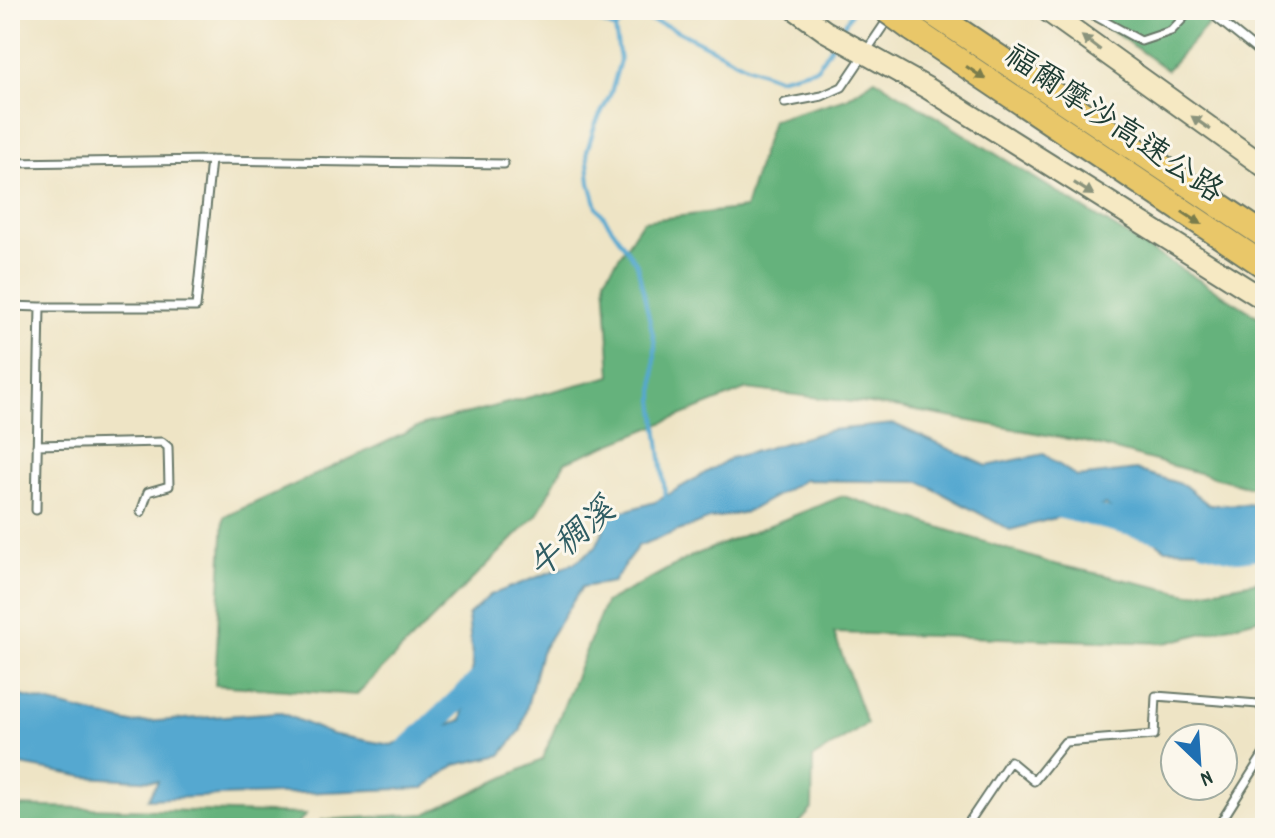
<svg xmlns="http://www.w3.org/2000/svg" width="1275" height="838" viewBox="0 0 1275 838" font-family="Dekko,'LXGW WenKai TC',sans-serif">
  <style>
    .forest { fill: #65b27b; stroke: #427858; stroke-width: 2 }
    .water { fill: #54a8d0; stroke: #3a7282; stroke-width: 2 }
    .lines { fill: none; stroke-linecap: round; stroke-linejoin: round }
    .stream { stroke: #54a8d0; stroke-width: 4 }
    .river { stroke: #54a8d0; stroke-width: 22 }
    .lane-casing { stroke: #677767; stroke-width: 11 }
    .secondary-casing { stroke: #677767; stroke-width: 24 }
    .highway-casing { stroke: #677767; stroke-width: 28 }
    .lane { stroke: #fff; stroke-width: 7 }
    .secondary { stroke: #f6e9c3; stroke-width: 20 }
    .highway { stroke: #e9c769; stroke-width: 24 }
    .highway-bridge-casing { stroke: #677767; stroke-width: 28; stroke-linecap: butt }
    .highway-bridge { stroke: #e9c769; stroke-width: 24 }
    .oneway { fill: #8a937c }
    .oneway2 { fill: #7a7b4c }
    .labels { text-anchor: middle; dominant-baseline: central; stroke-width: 6; stroke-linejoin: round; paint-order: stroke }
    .street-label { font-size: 32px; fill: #1f3d34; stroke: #fbf7ec }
    .water-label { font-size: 34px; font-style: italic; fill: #2f5d63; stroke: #fbf7ec }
  </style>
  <rect width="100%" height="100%" fill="#fbf7ec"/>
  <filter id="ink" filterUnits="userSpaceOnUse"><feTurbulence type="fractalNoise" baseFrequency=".0125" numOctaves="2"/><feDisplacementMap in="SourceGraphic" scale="16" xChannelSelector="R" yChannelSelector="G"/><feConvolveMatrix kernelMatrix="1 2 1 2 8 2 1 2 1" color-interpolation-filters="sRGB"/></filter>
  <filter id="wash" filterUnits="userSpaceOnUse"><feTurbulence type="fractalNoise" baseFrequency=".006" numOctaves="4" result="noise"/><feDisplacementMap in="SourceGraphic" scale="32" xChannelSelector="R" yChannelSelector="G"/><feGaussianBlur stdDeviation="1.8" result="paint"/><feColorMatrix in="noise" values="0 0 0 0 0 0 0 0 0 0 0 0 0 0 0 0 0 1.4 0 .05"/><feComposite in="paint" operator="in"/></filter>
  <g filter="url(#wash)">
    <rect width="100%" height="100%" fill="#eee4c5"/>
    <path class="forest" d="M1083 10H1221L1167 70Z
      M875 79 1265 321V484L1250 487 1090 443 894 407 747 389 565 462 537 515 356 695 215 685 224 517 423 425 611 376 605 278 643 221 745 208 772 120 847 98Z
      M843 496 1050 563 1189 594 1265 580V617L1166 643 834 633 867 724 813 758 812 809 795 828H321V820L426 814 542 760 605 603 692 556Z
      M10 806 306 814 294 828H10Z"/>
    <path class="water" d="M894 424 987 466 1044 454 1077 477 1136 470 1184 485 1209 505 1265 504V551L1166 549 1105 505 1010 530 921 482 804 480 747 512 710 519 638 546 613 582 582 587 541 652 521 730 501 755 455 765 424 788 148 799 158 781 85 777 10 763V693L131 723 279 712 331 734 391 745 462 720 473 666 468 615 490 595 574 563 596 547 610 515 655 502 731 458 831 430Z"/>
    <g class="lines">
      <path class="stream" d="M579 10 580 13 615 29
        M840 32 853 10
        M666 501 654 400 655 344 637 264 597 207 590 183 587 151 595 125 611 93 620 60 615 29 631 15 668 26 746 66 778 78 817 68 833 43"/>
      <path class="river" d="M1050 505 1164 533
        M1206 543 1238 551 1265 547
        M404 752 489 671"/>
    </g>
  </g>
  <g filter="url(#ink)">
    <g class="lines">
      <g class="lane-casing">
        <path id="lane" d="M1084 10 1141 41 1171 31 1191 10
          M1207 10 1265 57
          M785 103 822 96 842 87 888 19
          M10 163 211 160 504 164
          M10 306 40 307 36 510
          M40 307H196L211 160
          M37 445 162 442 168 447 169 486 148 492 141 512
          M965 828 1010 761 1034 781 1065 742 1154 735 1156 696 1258 704 1265 712
          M1217 828 1265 752"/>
      </g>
      <g class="secondary-casing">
        <path id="secondary" d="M796 10 825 31 929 89 1265 300
          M1046 10 1265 167"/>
      </g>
      <g class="highway-casing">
        <path id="highway" d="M928 10 1265 236
          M912 29 1265 266"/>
      </g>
      <use href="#lane" class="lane"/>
      <use href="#secondary" class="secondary"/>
      <use href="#highway" class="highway"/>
      <g class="highway-bridge-casing">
        <path id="highway-bridge" d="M886 10 912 29"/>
      </g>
      <use href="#highway-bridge" class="highway-bridge"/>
    </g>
    <defs><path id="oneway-solid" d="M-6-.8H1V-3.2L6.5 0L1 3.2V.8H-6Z" transform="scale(2)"/></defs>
    <g class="oneway">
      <use href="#oneway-solid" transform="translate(1091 43) rotate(-143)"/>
      <use href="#oneway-solid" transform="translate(1201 123) rotate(-145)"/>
      <use href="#oneway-solid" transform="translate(1084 189) rotate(32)"/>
    </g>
    <g class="oneway2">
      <use href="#oneway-solid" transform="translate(976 73) rotate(34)"/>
      <use href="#oneway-solid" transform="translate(1192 218) rotate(33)"/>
    </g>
  </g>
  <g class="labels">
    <g class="street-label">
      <text transform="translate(1112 126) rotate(34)">福爾摩沙高速公路</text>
    </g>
    <g class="water-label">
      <text transform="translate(574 541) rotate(-41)">牛稠溪</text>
    </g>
  </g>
  <rect width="1275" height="838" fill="none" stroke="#fbf7ec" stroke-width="40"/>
  <g transform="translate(1199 762) rotate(155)"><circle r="38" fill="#fbf7ec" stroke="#a3ada2" stroke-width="2"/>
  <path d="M0-6L14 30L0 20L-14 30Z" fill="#1f6fb2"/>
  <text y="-12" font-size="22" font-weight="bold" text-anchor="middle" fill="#1f3d34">N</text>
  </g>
</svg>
